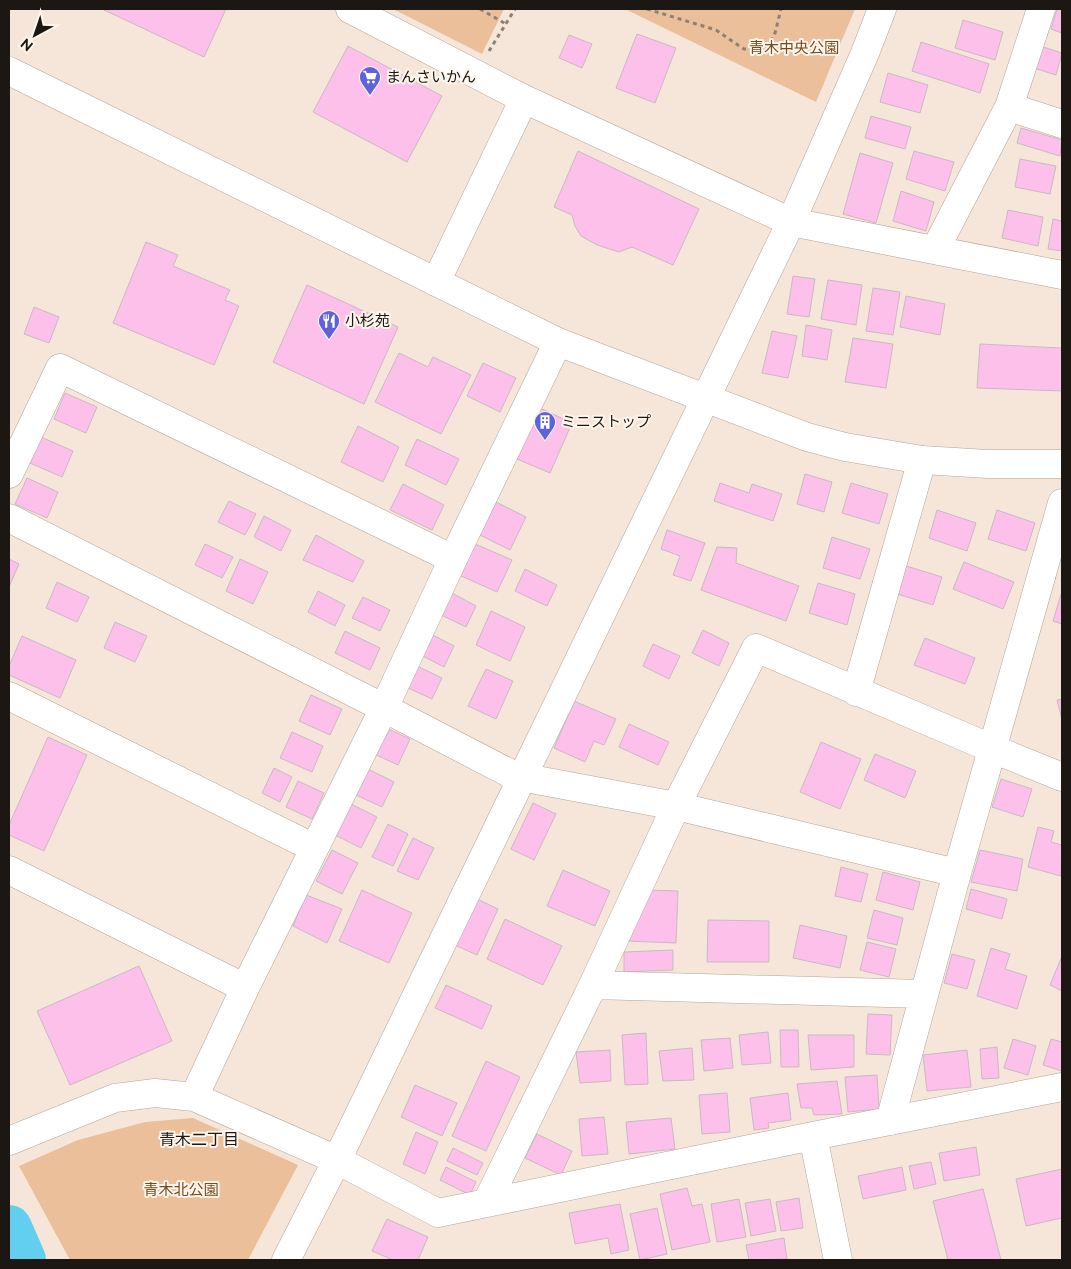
<svg xmlns="http://www.w3.org/2000/svg" width="1071" height="1269" viewBox="0 0 1071 1269" font-family="Raleway,'Noto Sans JP',sans-serif">
  <style>
    .green { fill: #eabf99 }
    .lines { fill: none; stroke-linecap: round; stroke-linejoin: round }
    .river { stroke: #62cef0; stroke-width: 46 }
    .building { fill: #fdc0ea; stroke: #cab9c5 }
    .minor-casing { stroke: #b4a598; stroke-width: 29 }
    .tertiary-casing { stroke: #b4a598; stroke-width: 29 }
    .path { stroke: #8c8178; stroke-width: 3; stroke-dasharray: 4 4; stroke-linecap: butt }
    .minor { stroke: #fff; stroke-width: 28 }
    .tertiary { stroke: #fff; stroke-width: 28 }
    .labels { text-anchor: middle; dominant-baseline: central; stroke-width: 4; stroke-linejoin: round; paint-order: stroke }
    .park-label { font-size: 15px; fill: #774b1e; stroke: #fef5ed }
    .poi-label { font-size: 15px; fill: #1c1712; stroke: #fef5ed; text-anchor: start }
    .neighbourhood-label { font-size: 16px; fill: #1c1712; stroke: #fef5ed }
  </style>
  <rect width="100%" height="100%" fill="#f6e6d9"/>
  <path class="green" d="M393 9H504L482 54Z
    M625 9H855L816 102Z
    M193 1118 298 1165 248 1260H70L19 1166 78 1140 145 1122Z"/>
  <g class="lines">
    <path class="river" d="M9 1228 23 1260"/>
  </g>
  <path class="building" d="M102 9H226L204 57Z
    M1057 9H1062V33L1051 29Z
    M963 20 1003 32 995 60 955 48Z
    M637 34 676 48 655 103 616 88Z
    M569 35 592 44 582 68 559 58Z
    M921 42 989 64 980 93 912 71Z
    M348 46 442 96 407 162 313 112Z
    M1040 46 1062 53 1056 75 1034 68Z
    M888 73 928 85 920 113 880 102Z
    M871 116 911 127 905 149 865 138Z
    M1021 128 1062 140 1060 156 1017 143Z
    M578 151 699 209 673 265 632 247 619 252 597 245 581 236 575 226 572 215 554 207Z
    M914 151 954 162 945 191 906 179Z
    M860 153 893 163 876 223 843 214Z
    M1020 159 1056 166 1050 194 1015 187Z
    M901 191 934 202 926 231 893 221Z
    M1008 210 1043 217 1038 246 1002 238Z
    M1053 219 1062 221V251L1048 249Z
    M146 242 178 255 173 266 230 290 225 300 239 306 214 365 113 323Z
    M793 276 815 279 809 317 787 314Z
    M828 280 862 285 856 325 821 319Z
    M307 285 398 327 364 404 273 362Z
    M873 288 900 292 893 335 866 331Z
    M906 296 945 304 940 335 900 327Z
    M34 307 59 317 49 343 24 334Z
    M806 325 832 330 827 360 802 356Z
    M772 331 797 336 788 378 762 373Z
    M853 338 893 344 886 388 845 382Z
    M980 344 1062 348V391L977 388Z
    M399 353 428 367 433 357 471 375 441 434 375 402Z
    M483 363 516 378 500 412 467 396Z
    M65 393 97 407 86 433 54 419Z
    M540 408 572 423 550 473 517 459Z
    M358 426 399 447 383 482 341 462Z
    M41 437 73 451 62 477 30 463Z
    M417 439 459 459 446 485 405 465Z
    M805 474 832 482 824 512 797 504Z
    M27 478 58 492 47 518 15 504Z
    M720 483 749 493 752 484 782 494 773 521 714 501Z
    M851 483 888 494 879 524 842 513Z
    M403 484 444 505 432 530 390 510Z
    M229 501 256 514 245 535 218 522Z
    M494 501 526 517 510 550 478 534Z
    M937 510 976 523 967 551 929 538Z
    M997 510 1035 523 1026 551 988 539Z
    M264 516 291 530 281 551 254 537Z
    M667 530 705 543 691 581 673 575 680 556 661 549Z
    M316 535 364 561 353 582 303 560Z
    M832 537 870 549 860 579 823 568Z
    M473 543 512 560 497 592 459 575Z
    M205 544 233 557 222 578 195 565Z
    M717 547 737 548 736 563 799 586 786 621 701 590Z
    M9 559 19 564 9 587Z
    M240 559 268 572 253 604 226 591Z
    M964 562 1014 582 1003 609 953 589Z
    M903 565 942 577 933 605 894 593Z
    M525 569 557 585 547 606 515 591Z
    M57 582 89 597 77 622 46 608Z
    M818 583 855 594 847 625 809 613Z
    M318 591 345 605 335 626 308 612Z
    M450 592 476 606 466 627 439 614Z
    M1061 594 1062 595V624L1053 621Z
    M363 597 390 610 380 631 352 618Z
    M491 611 525 627 510 661 476 645Z
    M115 622 147 636 135 662 104 648Z
    M703 630 729 643 719 666 692 653Z
    M345 631 380 648 370 670 335 653Z
    M427 632 454 646 444 667 417 653Z
    M22 636 76 660 60 698 9 675V666Z
    M925 638 975 658 965 684 914 665Z
    M653 644 680 656 669 679 643 666Z
    M415 665 442 678 432 699 404 686Z
    M486 669 513 681 496 719 468 706Z
    M311 695 342 709 330 735 299 721Z
    M1062 699V720L1057 700Z
    M574 701 616 719 604 745 594 741 585 762 554 748Z
    M629 724 669 742 658 765 619 747Z
    M384 727 410 739 398 765 372 753Z
    M292 732 323 746 312 772 280 758Z
    M48 737 87 755 44 851 9 835V825Z
    M821 742 861 759 840 809 800 792Z
    M875 754 916 771 905 798 864 780Z
    M274 768 292 777 280 802 262 793Z
    M368 769 394 782 382 807 356 795Z
    M1001 779 1032 789 1023 817 992 807Z
    M298 781 324 793 312 819 286 807Z
    M533 803 556 814 534 860 511 849Z
    M351 804 377 817 361 848 335 835Z
    M388 824 408 834 393 866 372 857Z
    M1038 827 1054 831 1051 842 1062 845 1061 876 1028 867Z
    M413 838 434 848 418 880 397 871Z
    M332 850 358 863 342 894 316 881Z
    M980 850 1023 859 1017 891 971 882Z
    M841 867 868 874 861 902 835 896Z
    M563 870 610 891 595 926 547 906Z
    M883 872 920 882 913 910 876 900Z
    M971 889 1007 899 1002 919 966 909Z
    M362 890 412 913 389 963 339 941Z
    M649 890 678 891 676 943 627 941Z
    M306 895 342 909 327 943 293 926Z
    M477 899 498 909 477 955 455 945Z
    M874 910 903 918 897 945 867 938Z
    M505 919 562 946 543 985 487 959Z
    M708 920 769 921V962H707Z
    M800 925 847 936 840 968 793 958Z
    M867 942 896 949 889 977 860 970Z
    M991 948 1010 954 1005 969 1027 976 1017 1009 977 996Z
    M673 950V970L624 972V952Z
    M952 954 975 960 967 989 944 983Z
    M1062 956V991L1050 985Z
    M139 966 172 1041 70 1085 37 1011Z
    M446 985 492 1006 482 1029 435 1008Z
    M868 1014 892 1015 890 1055 866 1054Z
    M780 1030H798L799 1067H781Z
    M768 1032 771 1063 742 1065 739 1035Z
    M646 1033 648 1084 625 1085 622 1035Z
    M808 1035H854V1067L811 1070Z
    M730 1038 733 1068 704 1071 701 1040Z
    M1013 1039 1036 1046 1028 1075 1004 1068Z
    M1051 1039 1062 1042V1071L1043 1065Z
    M997 1047 999 1078 982 1079 980 1049Z
    M692 1048 694 1080 663 1081 659 1051Z
    M610 1050 611 1081 580 1083 576 1052Z
    M967 1050 971 1087 927 1091 923 1055Z
    M486 1061 520 1077 486 1151 452 1136Z
    M877 1075 879 1109 848 1112 845 1077Z
    M837 1081 842 1114 814 1115 812 1108H801L797 1084Z
    M415 1085 457 1103 442 1136 401 1117Z
    M727 1093 730 1132 702 1134 699 1095Z
    M788 1093 791 1120 768 1123 769 1128 754 1130 750 1098Z
    M604 1117 608 1154 582 1156 579 1119Z
    M671 1118 675 1149 629 1154 626 1122Z
    M416 1132 438 1142 425 1174 403 1164Z
    M537 1134 572 1151 561 1175 525 1158Z
    M976 1147 980 1175 944 1181 939 1153Z
    M453 1148 483 1163 477 1175 447 1161Z
    M931 1162 936 1184 914 1189 909 1166Z
    M446 1167 476 1182 470 1195 440 1180Z
    M902 1167 906 1190 863 1199 858 1176Z
    M1062 1169V1218L1026 1226 1016 1179Z
    M687 1188 692 1206 702 1204 710 1242 672 1250 660 1194Z
    M983 1189 1001 1260H948L933 1201Z
    M799 1198 803 1228 781 1231 776 1202Z
    M739 1199 746 1237 717 1242 711 1204Z
    M770 1199 776 1231 751 1236 745 1203Z
    M620 1204 629 1250 611 1254 608 1238 575 1244 569 1213Z
    M657 1208 667 1254 640 1260 630 1214Z
    M387 1219 428 1237 418 1260H393L372 1251Z
    M784 1238 787 1259 749 1260 746 1245Z"/>
  <g class="lines">
    <g class="minor-casing">
      <path id="minor" d="M350 9 524 99 791 222 1062 275
        M1041 9 1009 107 1062 124
        M935 250 1009 107
        M436 282 524 99
        M9 474 60 368 453 559
        M9 518 384 708 515 776 676 806 957 873
        M856 692 922 460
        M9 696 314 848
        M9 870 245 988
        M593 985 923 994
        M194 1097 245 988 384 708 453 559 558 342
        M890 1121 957 873 1062 503
        M813 1136 838 1260
        M9 1141 115 1098 155 1093 194 1097 337 1160 438 1213 813 1136 1062 1087
        M487 1202 593 985 676 806 756 648 993 749 1062 777"/>
    </g>
    <g class="tertiary-casing">
      <path id="tertiary" d="M9 71 558 342 807 437 845 447 922 460 988 464H1062
        M286 1260 337 1160 791 222 865 53 882 9"/>
    </g>
    <path class="path" d="M480 9 506 24
      M647 9 716 30 744 49 765 48 774 37 781 9
      M489 51 515 9"/>
    <use href="#minor" class="minor"/>
    <use href="#tertiary" class="tertiary"/>
  </g>
  <defs>
    <g id="supermarket-pin" transform="scale(1.125)"><path d="M0 17L-7.5 6A9.5 9.5 0 1 1 7.5 6Z" fill="#5e63db" stroke="#fef5ed"/><path d="M-6-5.5h2.5l.6 2H6L4.5 2H-2.5L-4.4-4H-6ZM-1.5 3.2a1.3 1.3 0 1 0 .1 0ZM3 3.2a1.3 1.3 0 1 0 .1 0Z" fill="#fff"/></g>
    <g id="restaurant-pin" transform="scale(1.125)"><path d="M0 17L-7.5 6A9.5 9.5 0 1 1 7.5 6Z" fill="#5e63db" stroke="#fef5ed"/><path d="M-5-6h1v4h1v-4h1v4h1v-4h1v5L-1.5 .5V6h-2V.5L-5-1ZM5-6V6H3V1.5H1.5Q1.5-4 5-6Z" fill="#fff"/></g>
    <g id="building-pin" transform="scale(1.125)"><path d="M0 17L-7.5 6A9.5 9.5 0 1 1 7.5 6Z" fill="#5e63db" stroke="#fef5ed"/><path d="M-4-6H4V6H1V3H-1V6H-4ZM-2.5-4.3h1.7v1.8h-1.7ZM.8-4.3h1.7v1.8H.8ZM-2.5-1h1.7V.8h-1.7ZM.8-1h1.7V.8H.8Z" fill="#fff"/></g>
  </defs>
  <g fill-rule="evenodd">
    <use href="#supermarket-pin" x="370" y="77"/>
    <use href="#restaurant-pin" x="329" y="321"/>
    <use href="#building-pin" x="545" y="422"/>
  </g>
  <g class="labels">
    <g class="park-label">
      <text x="794" y="48">青木中央公園</text>
      <text x="181" y="1190">青木北公園</text>
    </g>
    <g class="poi-label">
      <text x="386" y="77">まんさいかん</text>
      <text x="345" y="321">小杉苑</text>
      <text x="561" y="422">ミニストップ</text>
    </g>
    <g class="neighbourhood-label">
      <text x="199" y="1139">青木二丁目</text>
    </g>
  </g>
  <rect width="1071" height="1269" fill="none" stroke="#1c1712" stroke-width="20"/>
  <g transform="translate(35 35) rotate(220)" stroke="#fef5ed" stroke-width="4" paint-order="stroke">
  <path d="M0-4L9 19L0 12L-9 19Z" fill="#1c1712"/>
  <text y="-8" font-size="14" font-weight="bold" text-anchor="middle" fill="#1c1712">N</text>
  </g>
</svg>
